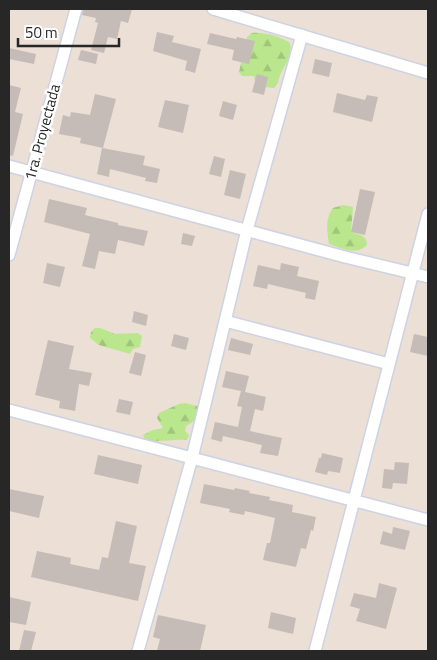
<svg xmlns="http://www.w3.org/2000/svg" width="437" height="660" viewBox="0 0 437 660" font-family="'Titillium Web',sans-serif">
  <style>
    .forest { fill: url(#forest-firs) }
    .building { fill: #c6bcb7 }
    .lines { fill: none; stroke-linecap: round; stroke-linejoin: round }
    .minor-casing { stroke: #ccd3e2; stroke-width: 14 }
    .minor { stroke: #fff; stroke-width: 11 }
    .labels { text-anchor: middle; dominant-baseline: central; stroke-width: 5; stroke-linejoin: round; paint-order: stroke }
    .street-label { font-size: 15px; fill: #272727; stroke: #fff }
  </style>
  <defs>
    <pattern id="forest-firs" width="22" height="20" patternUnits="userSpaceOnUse" patternTransform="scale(1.25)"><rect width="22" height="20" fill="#bae78d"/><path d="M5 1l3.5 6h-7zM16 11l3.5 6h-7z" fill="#a0c67a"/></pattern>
  </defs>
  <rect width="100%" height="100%" fill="#ebdfd6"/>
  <path class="forest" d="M252 33C264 32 280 36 290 43 293 56 286 63 281 73 278 79 279 83 274 88L257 86 254 76H242L239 72 247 37Z
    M343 205 353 207 351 232C359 235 367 235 367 245 357 256 341 248 329 244 327 231 325 219 333 208Z
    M95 328H100L115 334 138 333 142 336 140 347 133 349 130 354 99 345 90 338 91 332Z
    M185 403 201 407V417L186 426 185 431 189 435 187 440C172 439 159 443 145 440L143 435 153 430 163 428 157 418 159 413 179 404Z"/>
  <path class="building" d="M83 9H132L128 23 121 21 117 39 108 37 104 53 91 50 98 23 95 22 96 18 82 15Z
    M157 32 174 36 172 42 201 49 195 73 185 70 187 61 153 51Z
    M210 33 236 39 237 37 255 41 249 64 232 60 234 50 207 44Z
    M9 48 36 54 34 64 9 59Z
    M81 50 98 54 96 64 78 60Z
    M315 59 332 63 329 77 312 73Z
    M257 74 268 77 264 95 252 92Z
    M9 85 21 88 15 112 23 114 13 156 9 155Z
    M337 93 365 100 367 95 378 97 372 122 333 112Z
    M95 94 116 99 103 148 80 143 81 138 59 134 63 115 70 117 71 112 90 115Z
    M165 100 189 105 183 133 158 127Z
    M223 101 237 105 233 120 219 116Z
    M102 148 145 156 143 165 160 169 157 183 145 181 146 178 110 169 109 177 97 174Z
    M214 156 225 159 221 177 209 174Z
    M230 170 246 174 240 199 224 195Z
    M360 189 375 192 365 235 351 232Z
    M49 199 87 208 85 215 118 223V225L148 231 144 246 118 240 115 254 99 251 95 269 82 266 90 234 44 222Z
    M183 233 195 236 192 246 181 244Z
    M47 263 65 267 60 287 43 283Z
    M281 263 299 267 297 276 319 281 315 300 305 298 306 293 268 284 267 289 253 286 258 265 280 270Z
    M134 311 148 315 146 326 132 322Z
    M174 334 189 338 186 350 171 346Z
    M414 334 428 337V356L410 352Z
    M231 338 253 344 250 355 228 350Z
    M48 340 74 346 69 369 92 373 89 386 79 384 75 411 59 408 60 401 35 395Z
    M135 352 146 355 141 376 129 373Z
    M226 371 249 376 245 392 266 397 263 411 255 409 250 431 282 438 278 456 260 453 262 445 223 436 222 442 211 439 215 422 238 427 242 407 237 406 241 391 222 387Z
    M119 399 133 402 130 415 116 412Z
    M322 453 343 458 340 473 328 471 327 475 315 472 319 458H321Z
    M98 455 142 465 138 484 94 474Z
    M395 462 409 463 407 484 393 483 392 489 382 488 384 469 394 470Z
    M204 484 234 490 235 488 250 491 249 493 270 497 269 500 293 505 292 512 316 517 313 531 311 530 306 549 301 548 296 567 263 560 267 543H270L275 518 245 511 244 515 229 512 230 509 200 503Z
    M9 489 44 496 39 518 9 511Z
    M116 521 137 526 129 563 146 566 138 601 31 577 37 551 71 558 70 564 99 570 102 557 108 558Z
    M393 527 410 531 405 550 380 544 383 531 392 534Z
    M379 583 397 588 386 629 356 621 360 609 350 606 354 593 376 598Z
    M9 597 31 602 26 625 9 622Z
    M271 612 296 618 293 634 268 628Z
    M158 615 206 625 200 651H157L160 639 153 637Z
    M24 630 36 632 31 651H19Z"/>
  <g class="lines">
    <g class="minor-casing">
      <path id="minor" d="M213 9 428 73
        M9 166 345 257 428 277
        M9 255 76 9
        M225 321 389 364
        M9 410 428 520
        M138 651 192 458 247 230 302 35
        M315 651 428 214"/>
    </g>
    <use href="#minor" class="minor"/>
  </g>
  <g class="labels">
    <g class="street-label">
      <text transform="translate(42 132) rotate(-75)">1ra. Proyectada</text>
    </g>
  </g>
  <rect width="437" height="660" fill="none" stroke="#272727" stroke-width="20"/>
  <path d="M18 38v8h101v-8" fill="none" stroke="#272727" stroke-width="2.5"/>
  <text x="25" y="38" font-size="15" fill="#272727" stroke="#ffffff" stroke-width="4" paint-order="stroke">50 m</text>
</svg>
